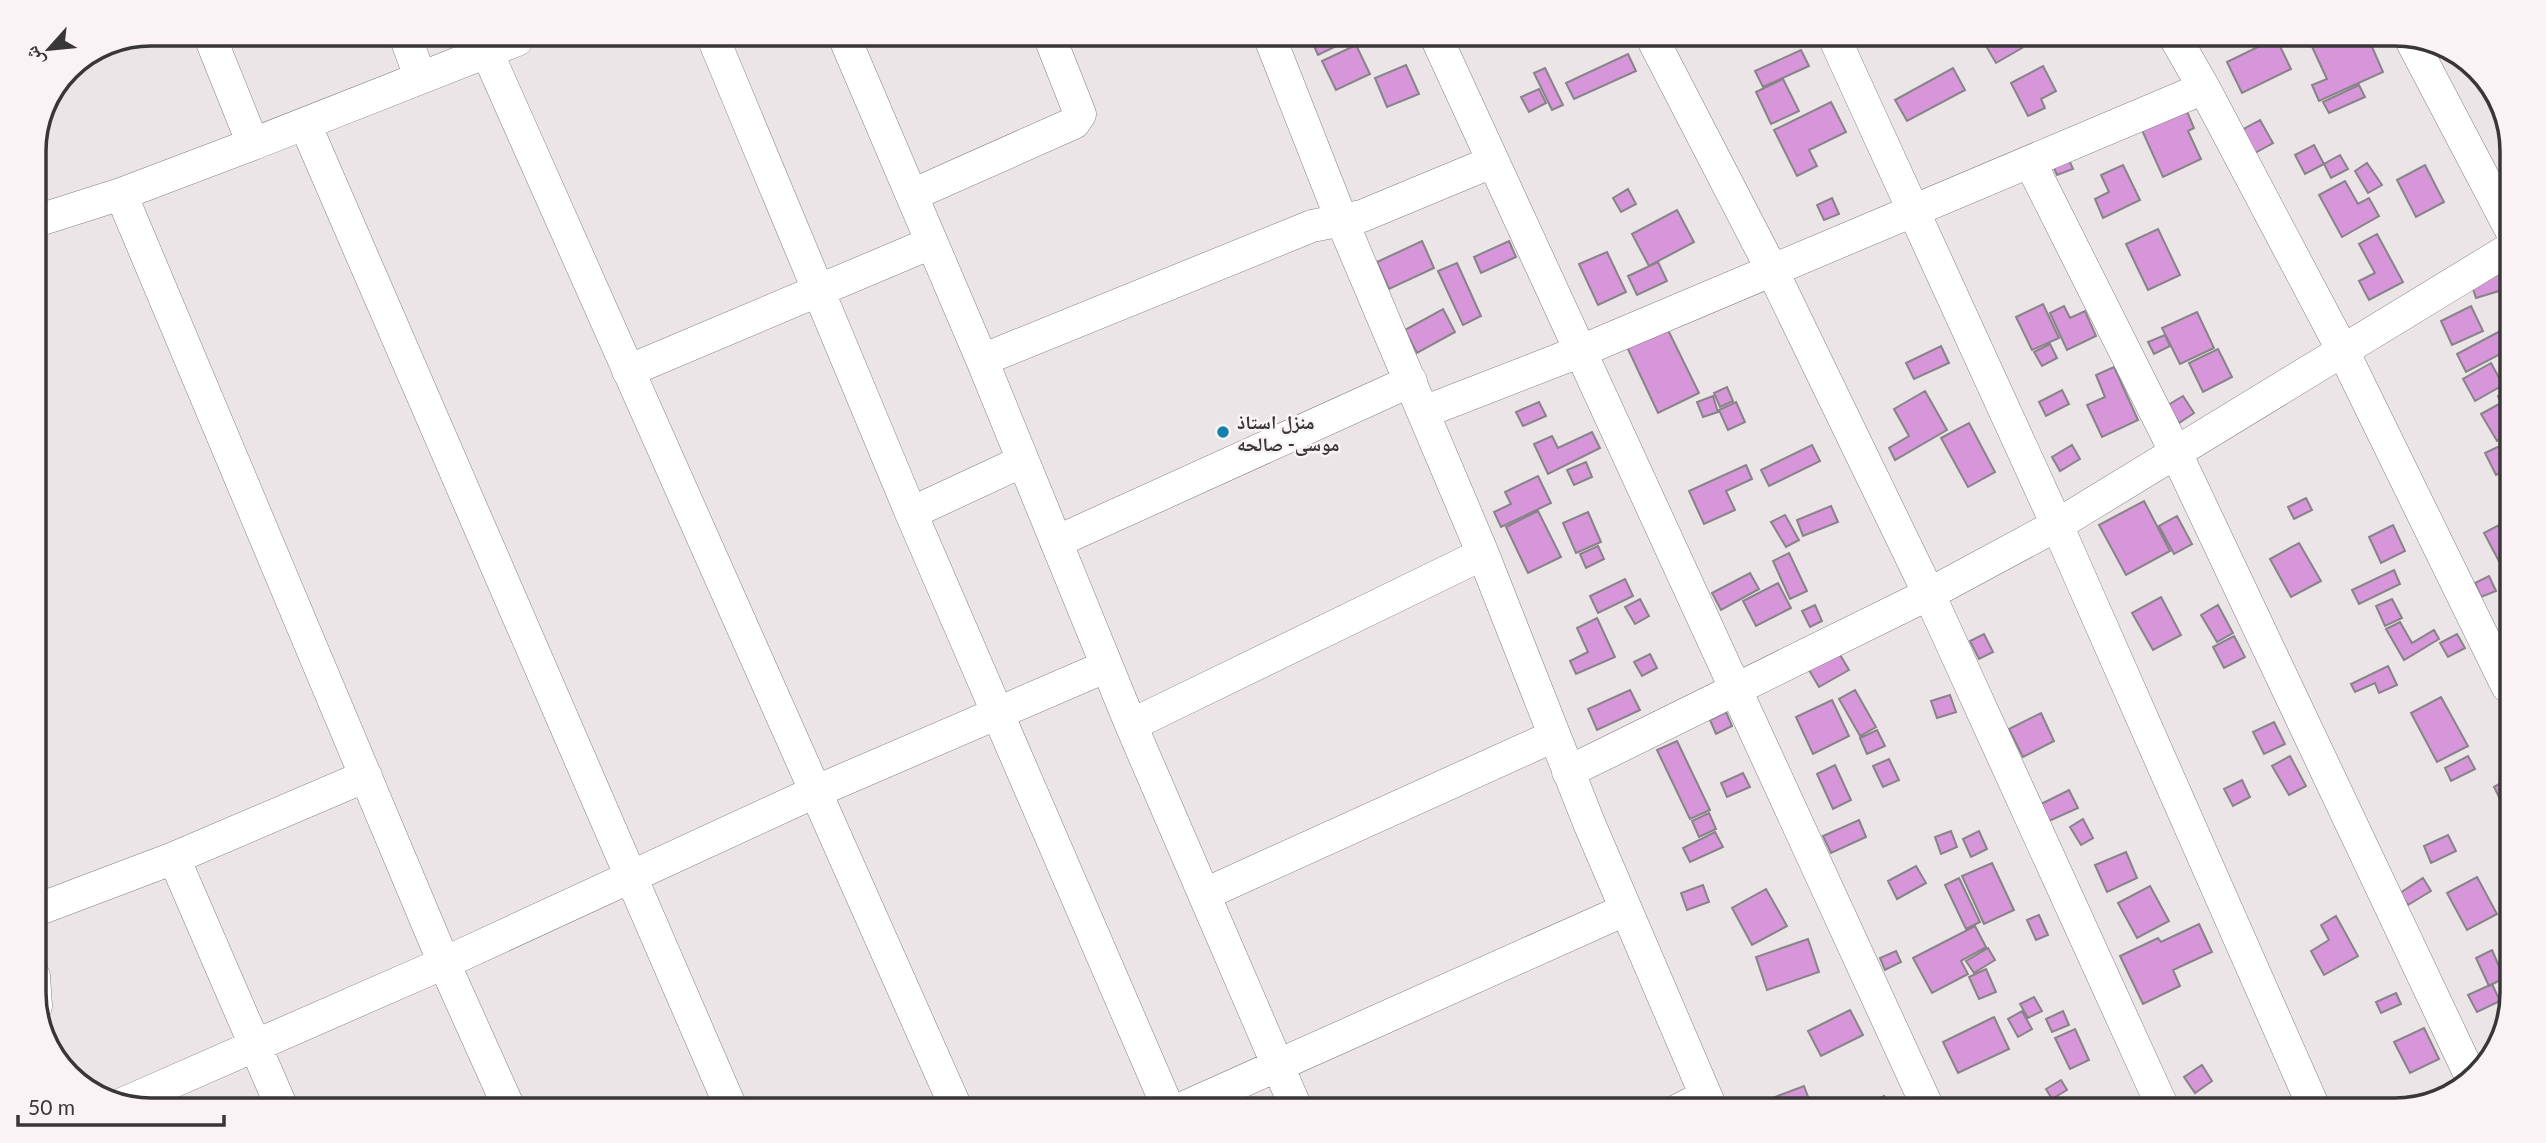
<svg xmlns="http://www.w3.org/2000/svg" width="2546" height="1143" viewBox="0 0 2546 1143" font-family="Lato,'Noto Naskh Arabic',sans-serif">
  <style>
    .building { fill: #d795da; stroke: #878487; stroke-width: 2 }
    .lines { fill: none; stroke-linecap: round; stroke-linejoin: round }
    .minor-casing { stroke: #858082; stroke-width: 33 }
    .minor { stroke: #fff; stroke-width: 32 }
    .poi-dot { fill: #1381a9; stroke: #f9f3f5; stroke-width: 2.5 }
    .labels { text-anchor: middle; dominant-baseline: central; stroke-width: 5; stroke-linejoin: round; paint-order: stroke }
    .poi-label { font-size: 19px; font-weight: bold; fill: #393637; stroke: #f9f3f5; text-anchor: start }
    .rim { fill: none; stroke: #393637; stroke-width: 3.5 }
  </style>
  <rect width="100%" height="100%" fill="#ebe5e8"/>
  <path class="building" d="M2366 33 2383 72 2319 101 2312 85 2327 79 2308 38 2319 34Z
    M2007 35H2014L2022 48 1996 63 1986 46Z
    M1310 37H1353V38L1318 55Z
    M2276 38 2291 69 2242 93 2227 62Z
    M1356 45 1370 74 1336 90 1322 61Z
    M1801 50 1809 66 1763 87 1755 71Z
    M1628 54 1636 71 1574 99 1566 83Z
    M1406 65 1419 94 1387 107 1375 78Z
    M2043 66 2056 91 2041 99 2045 108 2028 116 2011 83Z
    M1545 68 1563 105 1552 110 1534 73Z
    M1953 68 1965 90 1907 121 1895 100Z
    M1783 79 1799 111 1771 124 1756 92Z
    M2359 85 2365 97 2329 113 2323 102Z
    M1539 89 1546 103 1529 112 1521 97Z
    M1831 102 1846 132 1809 150 1817 166 1797 176 1774 130Z
    M2185 107 2194 128 2188 131 2201 159 2163 177 2141 128Z
    M2260 120 2273 143 2255 153 2242 130Z
    M2314 145 2324 164 2305 174 2295 155Z
    M2066 153 2073 169 2057 175 2050 159Z
    M2340 155 2348 169 2331 178 2324 164Z
    M2367 163 2382 185 2368 193 2355 171Z
    M2123 165 2140 200 2103 218 2095 199 2109 192 2101 175Z
    M2425 165 2444 202 2416 217 2397 180Z
    M2345 181 2358 204 2369 198 2379 216 2342 237 2319 195Z
    M1628 189 1636 204 1621 212 1613 198Z
    M1832 198 1839 214 1824 220 1817 205Z
    M1677 210 1694 242 1649 266 1632 234Z
    M2158 229 2180 275 2148 290 2126 244Z
    M2377 234 2403 282 2369 300 2359 281 2375 273 2359 244Z
    M1422 241 1434 268 1389 289 1377 262Z
    M1509 241 1516 257 1481 273 1474 257Z
    M1607 252 1626 292 1598 305 1579 264Z
    M1658 262 1667 281 1637 295 1628 276Z
    M1457 263 1481 316 1463 325 1438 271Z
    M2503 269 2509 288 2476 298 2470 280Z
    M2043 304 2059 338 2032 350 2016 317Z
    M2064 306 2070 318 2085 311 2096 336 2067 350 2050 313Z
    M2471 306 2483 331 2452 345 2441 321Z
    M1443 309 1455 332 1417 353 1405 330Z
    M2197 312 2214 348 2180 364 2162 328Z
    M1667 328 1699 393 1658 413 1627 347Z
    M2504 329 2510 349 2466 372 2457 354Z
    M2165 335 2170 346 2154 354 2148 342Z
    M2050 344 2057 358 2042 366 2034 352Z
    M1941 346 1949 363 1914 379 1906 363Z
    M2218 349 2232 377 2203 392 2189 363Z
    M2491 363 2503 385 2475 401 2463 379Z
    M2114 367 2138 420 2102 437 2087 405 2105 397 2096 375Z
    M1727 387 1733 401 1720 407 1714 393Z
    M2510 389V434L2497 441 2481 414 2501 403 2498 396Z
    M2062 390 2069 404 2046 416 2039 402Z
    M1925 391 1947 430 1895 460 1889 448 1909 436 1894 409Z
    M1713 396 1718 412 1703 417 1697 402Z
    M2183 396 2194 413 2179 423 2168 405Z
    M1539 402 1546 416 1523 426 1516 412Z
    M1736 402 1745 422 1728 430 1719 410Z
    M1969 423 1995 472 1968 487 1941 438Z
    M1592 432 1600 448 1548 474 1534 444 1552 436 1558 448Z
    M2510 441 2509 472 2508 469 2496 475 2485 453Z
    M1812 445 1820 461 1769 486 1761 470Z
    M2072 445 2080 459 2060 471 2052 457Z
    M1586 462 1592 477 1574 485 1567 470Z
    M1746 465 1752 479 1726 491 1735 510 1704 524 1689 491Z
    M1538 476 1551 503 1501 527 1494 512 1511 504 1505 492Z
    M2306 498 2312 510 2294 519 2288 507Z
    M2144 501 2170 551 2126 575 2099 525Z
    M1831 506 1838 522 1803 536 1797 520Z
    M1538 511 1561 557 1528 573 1506 527Z
    M1588 512 1601 542 1576 553 1563 523Z
    M1785 515 1799 540 1786 547 1771 522Z
    M2177 516 2192 544 2174 554 2159 526Z
    M2393 525 2405 551 2381 563 2369 537Z
    M2499 525 2509 543 2508 561 2501 565 2484 533Z
    M2299 543 2321 581 2291 597 2270 559Z
    M1598 546 1604 559 1586 568 1580 554Z
    M1789 553 1807 591 1790 599 1773 561Z
    M2394 570 2400 584 2359 604 2352 590Z
    M1750 573 1759 589 1721 610 1712 593Z
    M2489 576 2496 591 2481 597 2475 583Z
    M1625 579 1633 596 1598 613 1590 596Z
    M1778 583 1791 608 1756 626 1743 601Z
    M2161 597 2181 635 2153 650 2132 613Z
    M1640 599 1649 616 1635 624 1625 607Z
    M2392 599 2402 618 2385 626 2376 606Z
    M1815 605 1822 621 1810 627 1802 611Z
    M2218 605 2233 633 2217 642 2201 615Z
    M1597 618 1615 657 1576 674 1570 661 1588 652 1577 628Z
    M2400 622 2412 643 2434 630 2439 639 2404 660 2386 629Z
    M1984 634 1993 652 1979 659 1970 641Z
    M2457 634 2465 648 2448 657 2440 643Z
    M2234 636 2245 657 2224 668 2213 647Z
    M1839 653 1849 670 1819 687 1809 670Z
    M1650 654 1657 668 1642 676 1634 662Z
    M2388 666 2397 685 2379 693 2375 683 2355 692 2351 684Z
    M1630 690 1640 710 1597 730 1588 709Z
    M1855 690 1876 727 1860 736 1839 699Z
    M1950 695 1956 712 1937 718 1931 701Z
    M2441 697 2468 746 2437 762 2411 713Z
    M1832 700 1849 736 1813 754 1796 717Z
    M1726 712 1732 726 1716 734 1710 720Z
    M2041 713 2054 741 2023 757 2009 729Z
    M2274 722 2285 744 2264 754 2253 732Z
    M1877 730 1885 746 1867 754 1860 738Z
    M1677 741 1710 810 1690 819 1657 750Z
    M2290 756 2306 786 2289 795 2272 766Z
    M2468 756 2475 769 2451 781 2445 768Z
    M1889 759 1899 780 1883 787 1873 766Z
    M1835 765 1851 800 1833 809 1817 774Z
    M1743 773 1750 787 1727 797 1721 783Z
    M2242 780 2250 797 2233 806 2224 789Z
    M2506 780V794L2499 797 2494 787Z
    M2069 790 2078 808 2049 821 2041 804Z
    M1709 813 1716 829 1699 837 1692 821Z
    M2083 819 2093 838 2081 845 2070 827Z
    M1859 820 1866 837 1831 853 1823 836Z
    M1951 831 1957 847 1941 854 1935 837Z
    M1979 831 1987 849 1971 857 1963 839Z
    M1715 832 1723 847 1690 862 1683 848Z
    M2448 835 2456 851 2431 863 2424 846Z
    M2126 852 2137 878 2107 892 2095 865Z
    M1992 863 2014 910 1984 924 1962 876Z
    M1916 866 1926 883 1897 899 1888 881Z
    M2477 877 2497 914 2467 930 2447 893Z
    M1959 878 1980 922 1966 929 1945 885Z
    M2423 878 2431 891 2408 905 2400 893Z
    M1703 885 1709 902 1687 910 1681 893Z
    M2150 886 2169 921 2137 938 2118 903Z
    M1766 889 1787 926 1752 945 1732 908Z
    M2039 915 2048 935 2036 940 2027 920Z
    M2336 916 2358 956 2324 975 2311 951 2329 940 2321 925Z
    M2199 924 2212 952 2173 970 2180 986 2143 1004 2120 956 2158 938 2161 942Z
    M1975 926 1986 947 1961 961 1968 974 1932 993 1913 958Z
    M1808 939 1819 972 1767 990 1756 957Z
    M1988 948 1995 960 1974 973 1966 961Z
    M2492 950 2504 978 2489 986 2476 958Z
    M1896 951 1901 962 1885 970 1880 958Z
    M1986 969 1996 992 1979 999 1969 977Z
    M2492 984 2500 1001 2477 1012 2468 995Z
    M2396 993 2401 1004 2381 1013 2376 1002Z
    M2034 997 2042 1011 2028 1018 2020 1004Z
    M1850 1010 1863 1035 1821 1056 1808 1031Z
    M2022 1011 2032 1029 2018 1037 2008 1019Z
    M2063 1011 2069 1025 2052 1032 2046 1019Z
    M1994 1017 2009 1049 1958 1073 1943 1042Z
    M2424 1028 2439 1059 2410 1073 2394 1042Z
    M2075 1029 2089 1060 2070 1069 2055 1038Z
    M2202 1065 2212 1081 2195 1093 2184 1077Z
    M2061 1080 2067 1090 2052 1099 2046 1089Z
    M1804 1086 1813 1110H1775L1770 1099Z
    M1884 1096 1891 1110H1862L1861 1107Z
    M2074 1100 2079 1110H2055L2054 1108Z"/>
  <g class="lines">
    <g class="minor-casing">
      <path id="minor" d="M2173 34 2204 88
        M1833 35 2057 525 2315 1110
        M1651 36 1772 270 1929 594 2164 1110
        M2409 36 2512 232
        M1436 37 1929 1110
        M1270 38 1342 221 1483 554 1589 823 1712 1110
        M845 39 982 360 1131 725 1297 1110
        M714 40 911 513 1169 1110
        M407 41 420 77
        M212 42 253 144 517 40
        M487 52 957 1110
        M305 124 732 1110
        M2030 162 2177 455 2471 1077
        M121 194 444 963 510 1110
        M912 195 1074 123 1080 114 1050 38
        M33 222 121 194 253 144
        M982 360 1312 226 1362 216 1492 162
        M628 371 931 243
        M1424 412 1581 351 2204 88 2344 353 2507 686
        M911 513 1023 461
        M1056 542 1411 381
        M1131 725 1483 554
        M1568 772 1929 594 2057 525 2511 248
        M174 858 283 1110
        M1205 894 1554 736
        M34 911 174 858 366 776
        M34 976 36 1006
        M122 1104 444 963 817 791 1107 666
        M1178 1110 1625 910
        M1678 1110 1706 1096"/>
    </g>
    <use href="#minor" class="minor"/>
  </g>
  <circle class="poi-dot" cx="1223" cy="432" r="7"/>
  <g class="labels">
    <g class="poi-label">
      <text x="1237" y="421">منزل استاذ<tspan x="1237" dy="22">موسى- صالحه</tspan></text>
    </g>
  </g>
  <path d="M0 0H2546V1143H0ZM151 46H2395A105 105 0 0 1 2500 151V993A105 105 0 0 1 2395 1098H151A105 105 0 0 1 46 993V151A105 105 0 0 1 151 46Z" fill="#f9f3f5" fill-rule="evenodd"/>
  <path class="rim" d="M151 46H2395A105 105 0 0 1 2500 151V993A105 105 0 0 1 2395 1098H151A105 105 0 0 1 46 993V151A105 105 0 0 1 151 46Z"/>
  <g transform="translate(49 49) rotate(243)" stroke="#f9f3f5" stroke-width="5" paint-order="stroke">
  <path d="M0-5L12 26L0 18L-12 26Z" fill="#393637"/>
  <text y="-10" font-size="19" font-weight="bold" text-anchor="middle" fill="#393637">ش</text>
  </g>
  <path d="M18 1115v10h206v-10" fill="none" stroke="#393637" stroke-width="3.5"/>
  <text x="28" y="1115" font-size="21" fill="#393637" stroke="#f9f3f5" stroke-width="5" paint-order="stroke">50 m</text>
</svg>
